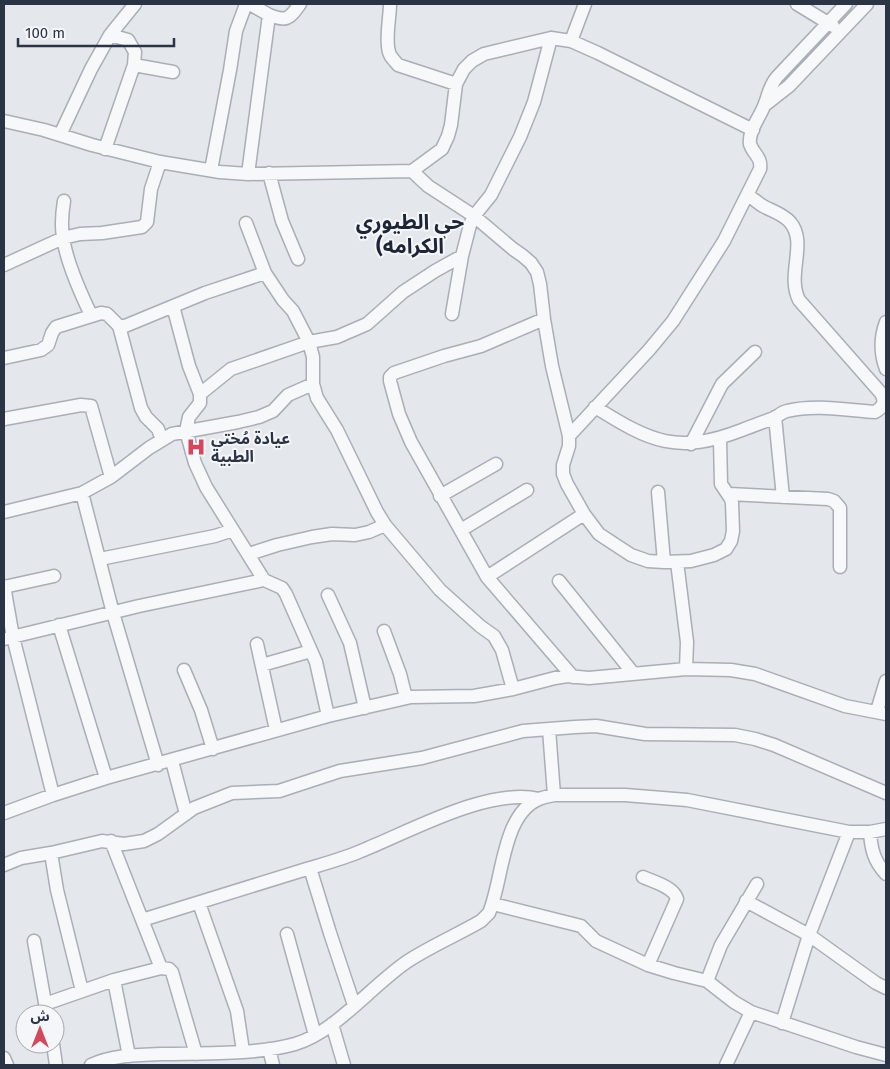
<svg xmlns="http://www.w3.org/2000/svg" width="890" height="1069" viewBox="0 0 890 1069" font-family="'Fira Sans','Noto Sans Arabic',sans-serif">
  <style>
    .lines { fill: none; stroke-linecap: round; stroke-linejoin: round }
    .street-casing { stroke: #a9aeb7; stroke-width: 15 }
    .street { stroke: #f7f8fa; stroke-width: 12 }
    .labels { text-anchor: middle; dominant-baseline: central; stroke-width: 4; stroke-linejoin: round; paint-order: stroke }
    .poi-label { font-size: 16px; font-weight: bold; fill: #2b3445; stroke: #f4f6f9; text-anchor: start }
    .district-label { font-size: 21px; font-weight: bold; fill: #1d2536; stroke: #f4f6f9 }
  </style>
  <rect width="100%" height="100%" fill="#e4e7ec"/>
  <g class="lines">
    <g class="street-casing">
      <path id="street" d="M390 4C390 18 385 38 389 52 390 57 395 61 398 65L456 84
        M797 4 833 26
        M269 15C287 22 289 19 300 4
        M571 41 585 4
        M134 65 173 72
        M766 104 789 86 867 4
        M4 121 44 130 92 145 160 162 220 172 248 174 412 171 442 149 448 136 451 125 456 84 464 69 472 61 484 54 551 38 571 41 598 53 753 130
        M60 135 91 69 110 35 135 4
        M105 149 134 65 135 52 128 40 110 35
        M211 170 230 70 236 31 246 4
        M412 171 428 186 474 216 513 249 523 256 531 263 537 272 540 284 544 319 552 366 569 436V446L563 465V474L567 484 584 514 599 534 631 555 648 561 664 562 691 561 714 555 726 549 731 541 733 531 732 503 731 499 721 484 720 439
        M269 173 282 221 298 259
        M248 174 269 15 250 4
        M64 201C62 213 61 225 63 237 66 261 80 292 91 315
        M246 223 265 273 283 300 293 311 309 342 313 357V384L317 398 337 430 377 512 385 525 440 590 480 626 494 636 502 650 513 689
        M4 265 63 238 80 234 102 233 142 227 147 222 151 189 160 162
        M173 306 189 366 200 394V403L189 417 186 431 195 463 206 487 264 580 282 588 286 594 316 662 328 716
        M452 314 462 256 470 225 474 216 491 195 520 137 534 102 551 38
        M544 319 481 346 444 356 394 373 390 377V381L399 414 411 442 487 577 573 677
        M886 322C880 338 880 353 886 369
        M119 326 141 408 146 417 158 429 162 440
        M4 358 41 350 48 345 52 333 56 327 101 313 107 314 119 326H125L205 293 265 273
        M200 394 231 369 309 342 337 337 367 324 403 292 435 271 462 256
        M595 407C651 442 677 455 742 430 752 426 763 422 774 418 778 416 782 412 787 411 815 404 846 410 875 412 884 407 886 400 880 392L799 300C786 274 808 243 790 222 783 214 772 211 763 206 758 203 753 198 747 195
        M775 417 783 497
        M4 419 81 405 91 406 111 477
        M569 436 649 350 673 321 724 241 760 169C762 157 753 154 750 144 748 131 760 117 764 106 769 95 768 88 777 77L846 4
        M691 444 722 384 755 352
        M658 492 664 562
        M82 493 113 613 158 765
        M729 494 828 499 834 501 840 508V567
        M440 496 496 464
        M4 512 82 493 111 477 149 448 172 434 238 422 259 417 273 411 288 395 313 384
        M461 530 527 490
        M249 554 277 545 312 537 332 534 355 535 369 532 385 525
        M100 559 215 536 233 530
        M677 562 687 642 686 669
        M487 577 584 514
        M559 581 633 673
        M4 586 13 637 53 795
        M4 587 54 576
        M328 595 350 643 365 708
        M59 625 106 778
        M384 631 400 674 406 698
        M4 639 139 606 264 580
        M257 644 276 730
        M262 665 311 651
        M184 670 201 710 213 749
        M877 711 886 681
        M549 729 554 795
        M172 761 186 814
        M4 813 53 795 106 778 328 716 411 697 474 696 513 689 555 678 567 676 589 678 686 669 731 670 755 674 845 706 886 714
        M870 832C871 849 874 861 886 874
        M111 841 161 968 114 980 129 1056
        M51 853 57 890 82 991
        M4 865 21 858 51 853 102 841 124 844 144 841 158 834 194 808 232 793 279 791 340 771 422 758 523 731 575 727 596 726 645 734 735 735 755 739 774 745 886 793
        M310 868C327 863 345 858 361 851 409 832 488 787 539 799
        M643 877C654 882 674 887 677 899L648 965
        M746 901 809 935 876 983 886 988
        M199 903 237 1011 243 1051
        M493 904 581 926 596 941 648 965 674 973 707 981 734 1002 751 1012 856 1047 886 1055
        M142 920 310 868 330 933 354 1005
        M287 934 315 1035
        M34 941 47 1014
        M161 968 169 969 172 972 196 1054
        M707 981 721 945 757 884
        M45 1004 114 980
        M782 1023 809 935 849 832
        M332 1024 344 1065
        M53 1044 56 1065
        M269 1049 273 1065
        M4 1058 7 1065
        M91 1065C113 1055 138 1055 162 1054 203 1053 256 1055 295 1044 336 1032 372 985 408 961 431 946 457 935 481 921L489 913C503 880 502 814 539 799 544 797 549 796 554 795H625L687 800 849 832H870L886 829
        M726 1065 751 1012"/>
    </g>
    <use href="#street" class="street"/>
  </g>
  <defs>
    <g id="hospital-bare" transform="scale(1.5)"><path d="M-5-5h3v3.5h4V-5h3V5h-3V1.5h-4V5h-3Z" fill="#d1495b" stroke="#f4f6f9" stroke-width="2.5" paint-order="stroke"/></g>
  </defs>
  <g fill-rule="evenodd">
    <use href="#hospital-bare" x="196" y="447"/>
  </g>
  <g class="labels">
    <g class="poi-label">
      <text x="211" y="438">عيادة مُختي<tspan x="211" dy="18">الطبية</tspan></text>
    </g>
    <g class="district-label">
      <text x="410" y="222">حي الطيوري<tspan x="410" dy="24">(الكرامه</tspan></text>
    </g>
  </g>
  <rect width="890" height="1069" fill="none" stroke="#2b3445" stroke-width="10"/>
  <g transform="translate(40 1029)"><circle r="24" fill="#f4f6f9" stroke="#a4a8b1"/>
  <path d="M0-4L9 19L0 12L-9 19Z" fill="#d1495b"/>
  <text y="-8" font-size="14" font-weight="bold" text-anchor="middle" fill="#2b3445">ش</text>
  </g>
  <path d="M18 38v8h156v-8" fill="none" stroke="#2b3445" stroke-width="2.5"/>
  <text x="25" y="38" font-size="15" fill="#2b3445" stroke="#f4f6f9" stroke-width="4" paint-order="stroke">100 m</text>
</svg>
